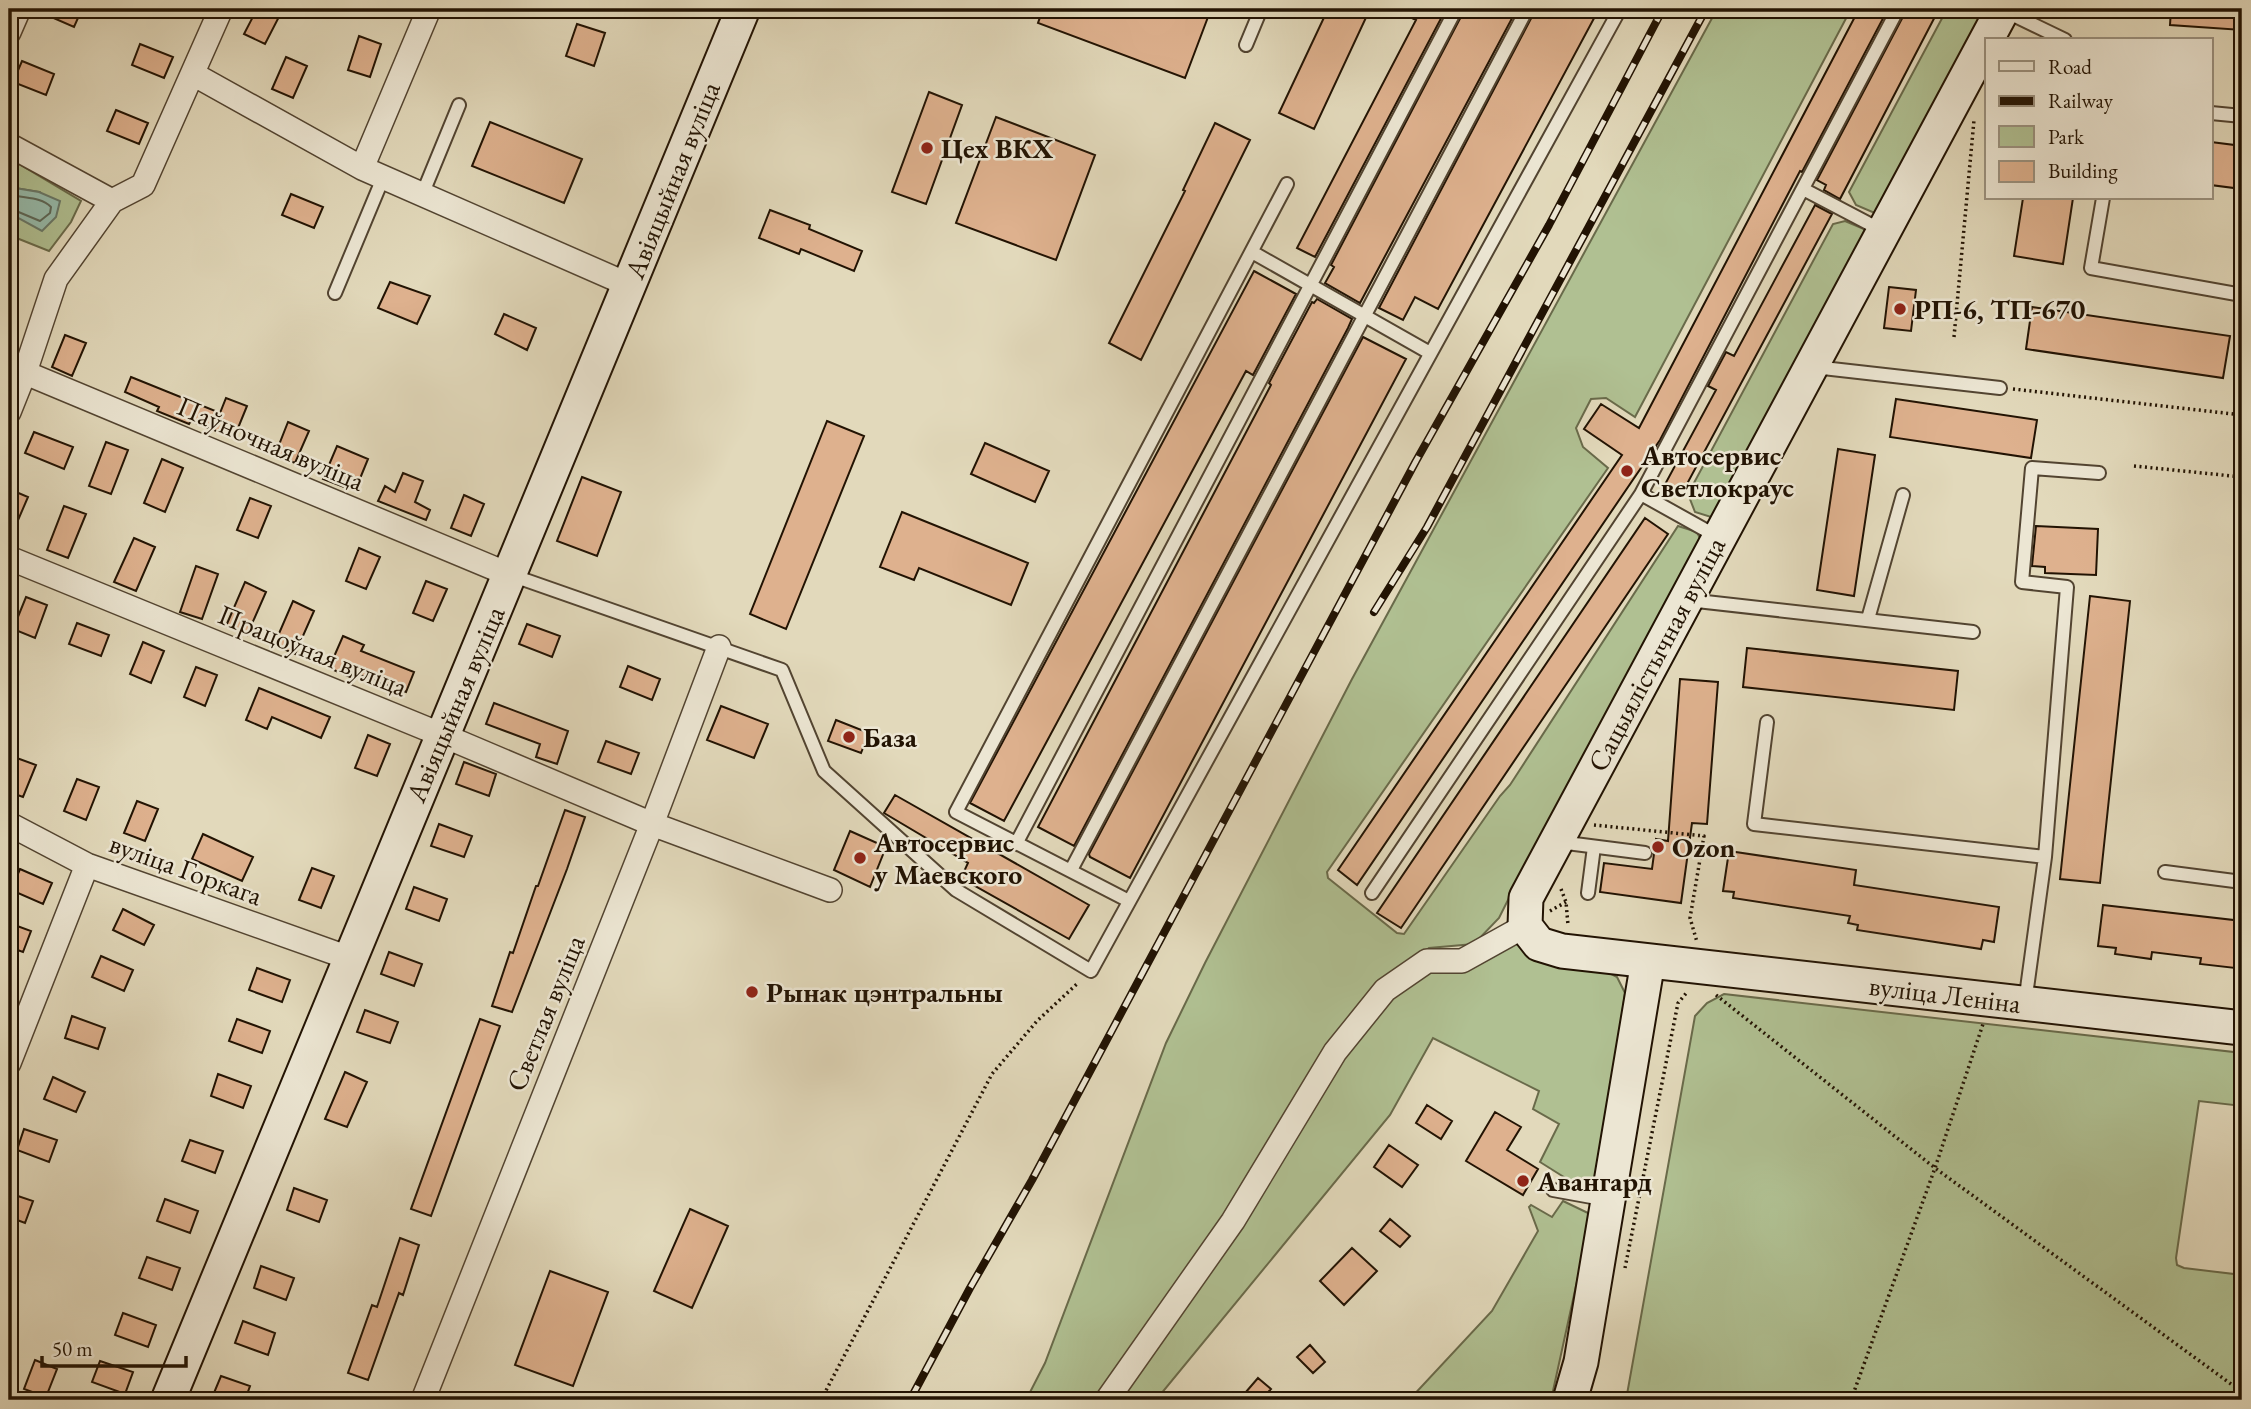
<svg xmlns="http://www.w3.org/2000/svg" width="2251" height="1409" viewBox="0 0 2251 1409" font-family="'EB Garamond',serif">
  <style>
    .green { fill: #b0c092; stroke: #696a4a; stroke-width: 2 }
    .water { fill: #96bbab; stroke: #687868; stroke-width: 2 }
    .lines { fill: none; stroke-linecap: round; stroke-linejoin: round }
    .shore { stroke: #5c6757; stroke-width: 2 }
    .building { fill: #deb18e; stroke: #221303; stroke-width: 2 }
    .lane-casing { stroke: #524431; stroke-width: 16 }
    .street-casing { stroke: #524431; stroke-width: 26 }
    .secondary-casing { stroke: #221303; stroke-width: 37 }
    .path { stroke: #221303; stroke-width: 3.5; stroke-dasharray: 2 3.5; stroke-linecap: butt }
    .lane { stroke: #ece6d3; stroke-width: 12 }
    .street { stroke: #ece6d3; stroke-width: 23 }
    .secondary { stroke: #ece6d3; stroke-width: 33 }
    .rail-casing { stroke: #221303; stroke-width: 8 }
    .rail { stroke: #ece6d3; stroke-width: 5; stroke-dasharray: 16; stroke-linecap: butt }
    .poi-dot { fill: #8f2418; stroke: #ece6d3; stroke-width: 2.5 }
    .labels { text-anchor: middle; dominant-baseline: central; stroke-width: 5; stroke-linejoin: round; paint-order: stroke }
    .poi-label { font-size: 28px; font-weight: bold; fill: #221303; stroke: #ece6d3; text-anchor: start }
    .street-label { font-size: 28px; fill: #221303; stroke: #ece6d3 }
  </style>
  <rect width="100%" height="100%" fill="#e2d9bb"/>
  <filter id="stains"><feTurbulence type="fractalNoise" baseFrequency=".00286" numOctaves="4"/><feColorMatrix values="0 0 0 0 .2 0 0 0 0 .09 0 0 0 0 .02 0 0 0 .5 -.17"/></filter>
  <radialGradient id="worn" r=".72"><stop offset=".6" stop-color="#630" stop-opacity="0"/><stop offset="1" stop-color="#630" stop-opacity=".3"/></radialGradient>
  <path class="green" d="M1717 9H1851L1635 417 1606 398 1591 399 1576 428 1583 447 1608 468 1327 872 1328 878 1397 933 1404 934 1500 796 1510 785 1678 526 1697 532 1704 547 1524 868 1499 918 1474 944 1429 948 1366 999 1217 1225 1096 1400H1026L1045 1363 1166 1043 1205 963 1352 679Z
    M1947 9H1991L1877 214 1856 205 1849 192Z
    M9 158 81 201 71 222 49 251 9 235V213L13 216 39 192 9 187Z
    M1845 221 1864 229 1867 245 1724 513 1711 517 1695 512 1688 494 1833 224Z
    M1519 939 1591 963 1617 977 1625 993 1597 1189H1583L1540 1162 1559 1124 1533 1109 1539 1091 1433 1038 1390 1115 1156 1400H1111L1347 1050 1388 1003 1422 973Z
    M1724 994 2242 1053V1106L2199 1101 2176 1258 2177 1265 2184 1268 2242 1275V1400H1626L1695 1016 1707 1003Z
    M1563 1201 1588 1213 1590 1222 1551 1400H1409L1492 1311 1538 1231 1529 1207 1531 1205 1552 1217Z"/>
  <path class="water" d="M9 187 39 192 60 201 56 217 42 231 9 213Z"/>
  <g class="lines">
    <path class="shore" d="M9 194C23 199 40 196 51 207L50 213 40 221 9 208"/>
  </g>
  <path class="building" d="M33 9H82L74 27Z
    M257 9H283L265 44 244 34Z
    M1043 9H1211L1185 78 1038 23Z
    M1328 9H1370L1314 129 1279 113Z
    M1394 9H1446L1315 257 1297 248 1416 20Z
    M1465 9H1517L1360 303 1325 283 1334 267 1331 265Z
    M1536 9H1599L1438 309 1415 297 1403 320 1379 308Z
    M1859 9H1888L1802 172 1800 171 1660 440 1357 885 1338 870 1622 455 1584 429 1601 404 1639 428Z
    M1907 9H1939L1840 199 1824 190 1826 185 1817 180Z
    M2171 9H2242V30L2170 25Z
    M577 24 605 33 594 66 566 56Z
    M359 36 381 44 370 77 348 70Z
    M140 44 173 57 164 78 132 65Z
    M286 57 307 66 293 98 272 89Z
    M22 61 54 74 46 95 13 82Z
    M929 92 962 105 926 204 892 192Z
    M116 110 148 123 139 144 107 131Z
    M996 117 1095 155 1056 260 956 223Z
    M490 122 582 159 564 203 472 166Z
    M1215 123 1250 140 1141 360 1109 343 1185 191 1183 190Z
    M2211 142 2242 146V189L2211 185Z
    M291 194 323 207 314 228 282 215Z
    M2023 198H2073L2063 264 2014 256Z
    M1815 205 1832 214 1680 497 1663 488 1716 390 1708 386 1726 352 1734 356Z
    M770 210 810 225 809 229 862 251 854 271 801 249 799 254 759 238Z
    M1254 271 1296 294 1253 375 1246 371 1004 821 970 803Z
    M390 282 430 296 417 324 378 308Z
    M1889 287 1916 290 1911 331 1884 328Z
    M1317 299 1352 319 1348 328 1074 846 1038 827 1271 385 1269 383 1312 302 1314 303Z
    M2032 307 2230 336 2223 378 2026 349Z
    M504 314 536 328 527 350 495 334Z
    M65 335 86 343 72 376 52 367Z
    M1363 337 1406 359 1130 878 1090 857 1089 854Z
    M131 377 220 413 226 398 247 406 234 438 191 421 189 424 157 411 159 407 125 392Z
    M1896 399 2037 420 2031 458 1890 437Z
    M827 421 864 436 786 629 750 614Z
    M288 422 309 431 295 463 275 455Z
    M34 432 73 447 64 469 25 453Z
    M106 442 128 450 111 494 89 486Z
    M985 443 1049 471 1035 502 971 474Z
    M337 446 368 459 359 481 349 476 344 487 323 479Z
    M1838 449 1875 455 1854 596 1817 590Z
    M162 459 183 468 165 512 144 503Z
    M403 473 423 481 415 502 430 510 426 520 378 501 385 486 395 492Z
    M582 477 621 492 597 556 557 541Z
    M9 489 28 497 9 541Z
    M464 495 484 504 471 536 451 528Z
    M250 498 271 506 258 538 237 530Z
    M64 506 86 514 68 558 47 550Z
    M902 512 1028 563 1011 605 919 568 914 580 880 567Z
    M1645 518 1668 534 1401 928 1377 913Z
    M2036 526 2098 529 2096 575 2045 573V567L2032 566Z
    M134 538 155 547 136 591 114 582Z
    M359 548 380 557 366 589 346 581Z
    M196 566 218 574 202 619 180 612Z
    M426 581 447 589 433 621 413 613Z
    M245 582 266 592 247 635 226 626Z
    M2090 596 2130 601 2100 883 2060 879Z
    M26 597 47 605 35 638 13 629Z
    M293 601 314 611 295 654 274 645Z
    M77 623 109 635 101 656 69 644Z
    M527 624 560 636 552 657 519 644Z
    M343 636 364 645 361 651 414 672 406 692 352 672 350 677 329 668Z
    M143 642 164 651 151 683 130 674Z
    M1747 648 1958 671 1954 710 1743 687Z
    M628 666 660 679 652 700 620 687Z
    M196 667 217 675 205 706 184 697Z
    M1680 679 1718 682 1707 824 1692 823 1681 903 1600 892 1604 863 1652 869 1656 839 1668 841Z
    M259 688 330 717 321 738 272 717 267 729 246 720Z
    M494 703 568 731 557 764 536 757 540 744 486 724Z
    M721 706 768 724 754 758 707 740Z
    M836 720 869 733 861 753 828 741Z
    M368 735 390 744 377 776 355 768Z
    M606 741 639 753 631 774 598 762Z
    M14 757 36 765 23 797 9 792V770Z
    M464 762 496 774 489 796 456 784Z
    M77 779 99 787 86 820 64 811Z
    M895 795 1089 905 1069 939 961 878 968 863 884 813Z
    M137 801 158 809 145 841 124 833Z
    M565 810 585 817 567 869 512 1012 492 1006 510 952 513 953 536 886H538Z
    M439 824 472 836 464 857 431 846Z
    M850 831 886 847 870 887 834 870Z
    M203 834 253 857 242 881 192 859Z
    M1729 851 1856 870 1854 885 1999 907 1994 942 1983 940 1981 949 1857 930 1858 925 1848 923 1850 916 1733 898 1734 892 1723 891Z
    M312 868 334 876 321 908 299 900Z
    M20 869 52 883 43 904 11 890Z
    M414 887 447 899 439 921 406 909Z
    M2103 905 2242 921V963L2235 962V968L2200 964 2201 958 2152 952 2151 959 2115 954 2116 948 2098 946Z
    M123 909 154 925 144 945 113 930Z
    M9 923 31 931 23 952 9 947Z
    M389 952 422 964 414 986 381 974Z
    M101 956 133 970 124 991 92 977Z
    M257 968 290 980 282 1002 249 990Z
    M365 1010 398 1022 390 1043 357 1032Z
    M72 1016 105 1028 98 1049 65 1038Z
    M237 1019 270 1031 262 1053 229 1041Z
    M480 1019 500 1026 431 1216 411 1209Z
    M345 1072 367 1082 347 1127 325 1119Z
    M218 1074 251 1086 243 1108 211 1096Z
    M53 1077 85 1092 76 1112 44 1099Z
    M1427 1105 1452 1121 1441 1139 1416 1123Z
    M1495 1112 1521 1127 1507 1150 1538 1169 1523 1195 1466 1161Z
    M24 1129 57 1140 49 1162 17 1150Z
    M190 1140 223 1151 215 1173 182 1161Z
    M1389 1145 1418 1165 1402 1187 1374 1167Z
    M294 1188 327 1200 319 1222 287 1210Z
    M9 1193 33 1201 25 1223 9 1217Z
    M165 1199 198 1211 190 1233 157 1221Z
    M690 1209 728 1226 692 1308 654 1291Z
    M1390 1219 1410 1236 1400 1247 1380 1231Z
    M400 1238 419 1245 403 1295 399 1293 368 1380 348 1373 372 1305 377 1307Z
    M1352 1248 1377 1271 1344 1305 1320 1281Z
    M147 1257 180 1268 172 1290 139 1278Z
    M261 1266 294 1278 286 1300 254 1288Z
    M550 1271 608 1292 573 1386 515 1365Z
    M123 1313 156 1325 148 1347 115 1335Z
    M243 1321 275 1333 268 1355 235 1343Z
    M1310 1345 1325 1362 1313 1373 1297 1357Z
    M35 1360 57 1369 46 1397 24 1389Z
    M100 1361 133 1372 125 1394 92 1382Z
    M221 1376 250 1386 245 1400H211Z
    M1258 1378 1271 1389 1261 1400H1239Z"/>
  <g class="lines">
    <g class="lane-casing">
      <path id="lane" d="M2003 10 2065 40
        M1246 45 1261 9
        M2211 113 2242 116
        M1803 189 1883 231
        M422 195 459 105
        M2103 198 2091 268 2242 295
        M1252 252 1430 353
        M335 293 383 178
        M1814 367 2000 388
        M1641 494 1718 537
        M511 575 782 670 824 771 956 890 1091 971 1620 9
        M1688 600 1973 632
        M1868 619 1903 495
        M1767 722 1754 824 2045 857
        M1017 842 1456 9
        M1559 842 1645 853
        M1071 870 1527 9
        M2165 872 2242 882
        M1372 893 1641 494 1898 9
        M1588 893 1594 847
        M1129 901 956 812 1287 184
        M2025 1003 2045 857 2067 587 2022 582 2032 468 2099 473
        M1553 1190 1608 1200"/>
    </g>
    <g class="street-casing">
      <path id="street" d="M9 32 19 9
        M193 74 362 168 629 285
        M9 145 112 201
        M362 168 429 9
        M9 366 510 575
        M9 412 25 372 56 279 112 201 143 185 221 9
        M9 558 442 735 652 824 830 890
        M9 824 87 865 349 958
        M9 1063 87 865
        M423 1400 652 824 719 647
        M1107 1400 1233 1221 1335 1052 1385 990 1427 961H1462L1525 926"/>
    </g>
    <g class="secondary-casing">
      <path id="secondary" d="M2003 9 1526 898 1525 926 1539 944 1562 951 2242 1028
        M168 1400 743 9
        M1570 1400 1581 1362 1648 961"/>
    </g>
    <path class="path" d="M1954 337 1974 120
      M2013 389 2242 415
      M2134 466 2242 477
      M1594 825 1704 836 1690 918 1697 942
      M1561 889 1566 902 1568 925
      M1550 911 1566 902
      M1716 995 1935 1168 2242 1392
      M1625 1268 1678 1003 1688 991
      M821 1400 992 1074 1037 1021 1079 982
      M1851 1400 1935 1168 1983 1024"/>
    <use href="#lane" class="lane"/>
    <use href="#street" class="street"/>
    <use href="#secondary" class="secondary"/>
    <g class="rail-casing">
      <path id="rail" d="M1374 612 1427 527 1706 9
        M910 1400 970 1288 1032 1180 1416 461 1549 225 1663 9"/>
    </g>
    <use href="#rail" class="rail"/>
  </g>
  <g class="poi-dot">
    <circle cx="927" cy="148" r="7"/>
    <circle cx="1900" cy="309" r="7"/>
    <circle cx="1627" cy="471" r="7"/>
    <circle cx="849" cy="737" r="7"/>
    <circle cx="1658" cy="847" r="7"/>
    <circle cx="860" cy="858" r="7"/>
    <circle cx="752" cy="992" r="7"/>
    <circle cx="1523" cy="1181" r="7"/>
  </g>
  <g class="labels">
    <g class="poi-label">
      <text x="941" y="148">Цех ВКХ</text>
      <text x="1914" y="309">РП-6, ТП-670</text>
      <text x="1641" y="455">Автосервис<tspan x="1641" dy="32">Светлокраус</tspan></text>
      <text x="863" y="737">База</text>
      <text x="874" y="842">Автосервис<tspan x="874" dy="32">у Маевского</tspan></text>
      <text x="1672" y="847">Ozon</text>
      <text x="766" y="992">Рынак цэнтральны</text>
      <text x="1537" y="1181">Авангард</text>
    </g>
    <g class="street-label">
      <text transform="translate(672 180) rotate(-68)">Авіяцыйная вуліца</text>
      <text transform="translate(271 443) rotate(23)">Паўночная вуліца</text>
      <text transform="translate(313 650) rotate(22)">Працоўная вуліца</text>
      <text transform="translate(1656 654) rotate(-62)">Сацыялістычная вуліца</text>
      <text transform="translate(455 704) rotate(-67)">Авіяцыйная вуліца</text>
      <text transform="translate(186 869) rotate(20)">вуліца Горкага</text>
      <text transform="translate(1945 994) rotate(7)">вуліца Леніна</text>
      <text transform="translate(545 1013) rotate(-68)">Светлая вуліца</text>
    </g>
  </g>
  <rect width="2251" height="1409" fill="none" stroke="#e2d9bb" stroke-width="35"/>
  <rect x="10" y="10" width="2230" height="1388" fill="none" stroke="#221303" stroke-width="3.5"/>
  <rect x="18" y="18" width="2216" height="1374" fill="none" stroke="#221303" stroke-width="2"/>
  <rect x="1985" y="38" width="228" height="161" fill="#ece6d3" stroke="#9b9280" stroke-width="2"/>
  <rect x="1999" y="61" width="35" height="10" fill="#ece6d3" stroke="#9b9280" stroke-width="2"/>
  <text x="2048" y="74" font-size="21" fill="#221303">Road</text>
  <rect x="1999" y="96" width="35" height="10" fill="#221303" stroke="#9b9280" stroke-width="2"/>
  <text x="2048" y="108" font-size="21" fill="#221303">Railway</text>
  <rect x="1999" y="126" width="35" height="21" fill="#b0c092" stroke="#9b9280" stroke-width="2"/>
  <text x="2048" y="144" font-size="21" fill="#221303">Park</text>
  <rect x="1999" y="161" width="35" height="21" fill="#deb18e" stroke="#9b9280" stroke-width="2"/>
  <text x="2048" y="178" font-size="21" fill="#221303">Building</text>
  <path d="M42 1356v10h144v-10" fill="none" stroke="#221303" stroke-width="3.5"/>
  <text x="52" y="1356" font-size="21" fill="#221303" stroke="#ece6d3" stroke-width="5" paint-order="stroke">50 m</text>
  <rect width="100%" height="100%" filter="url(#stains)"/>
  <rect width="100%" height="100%" fill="url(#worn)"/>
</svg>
